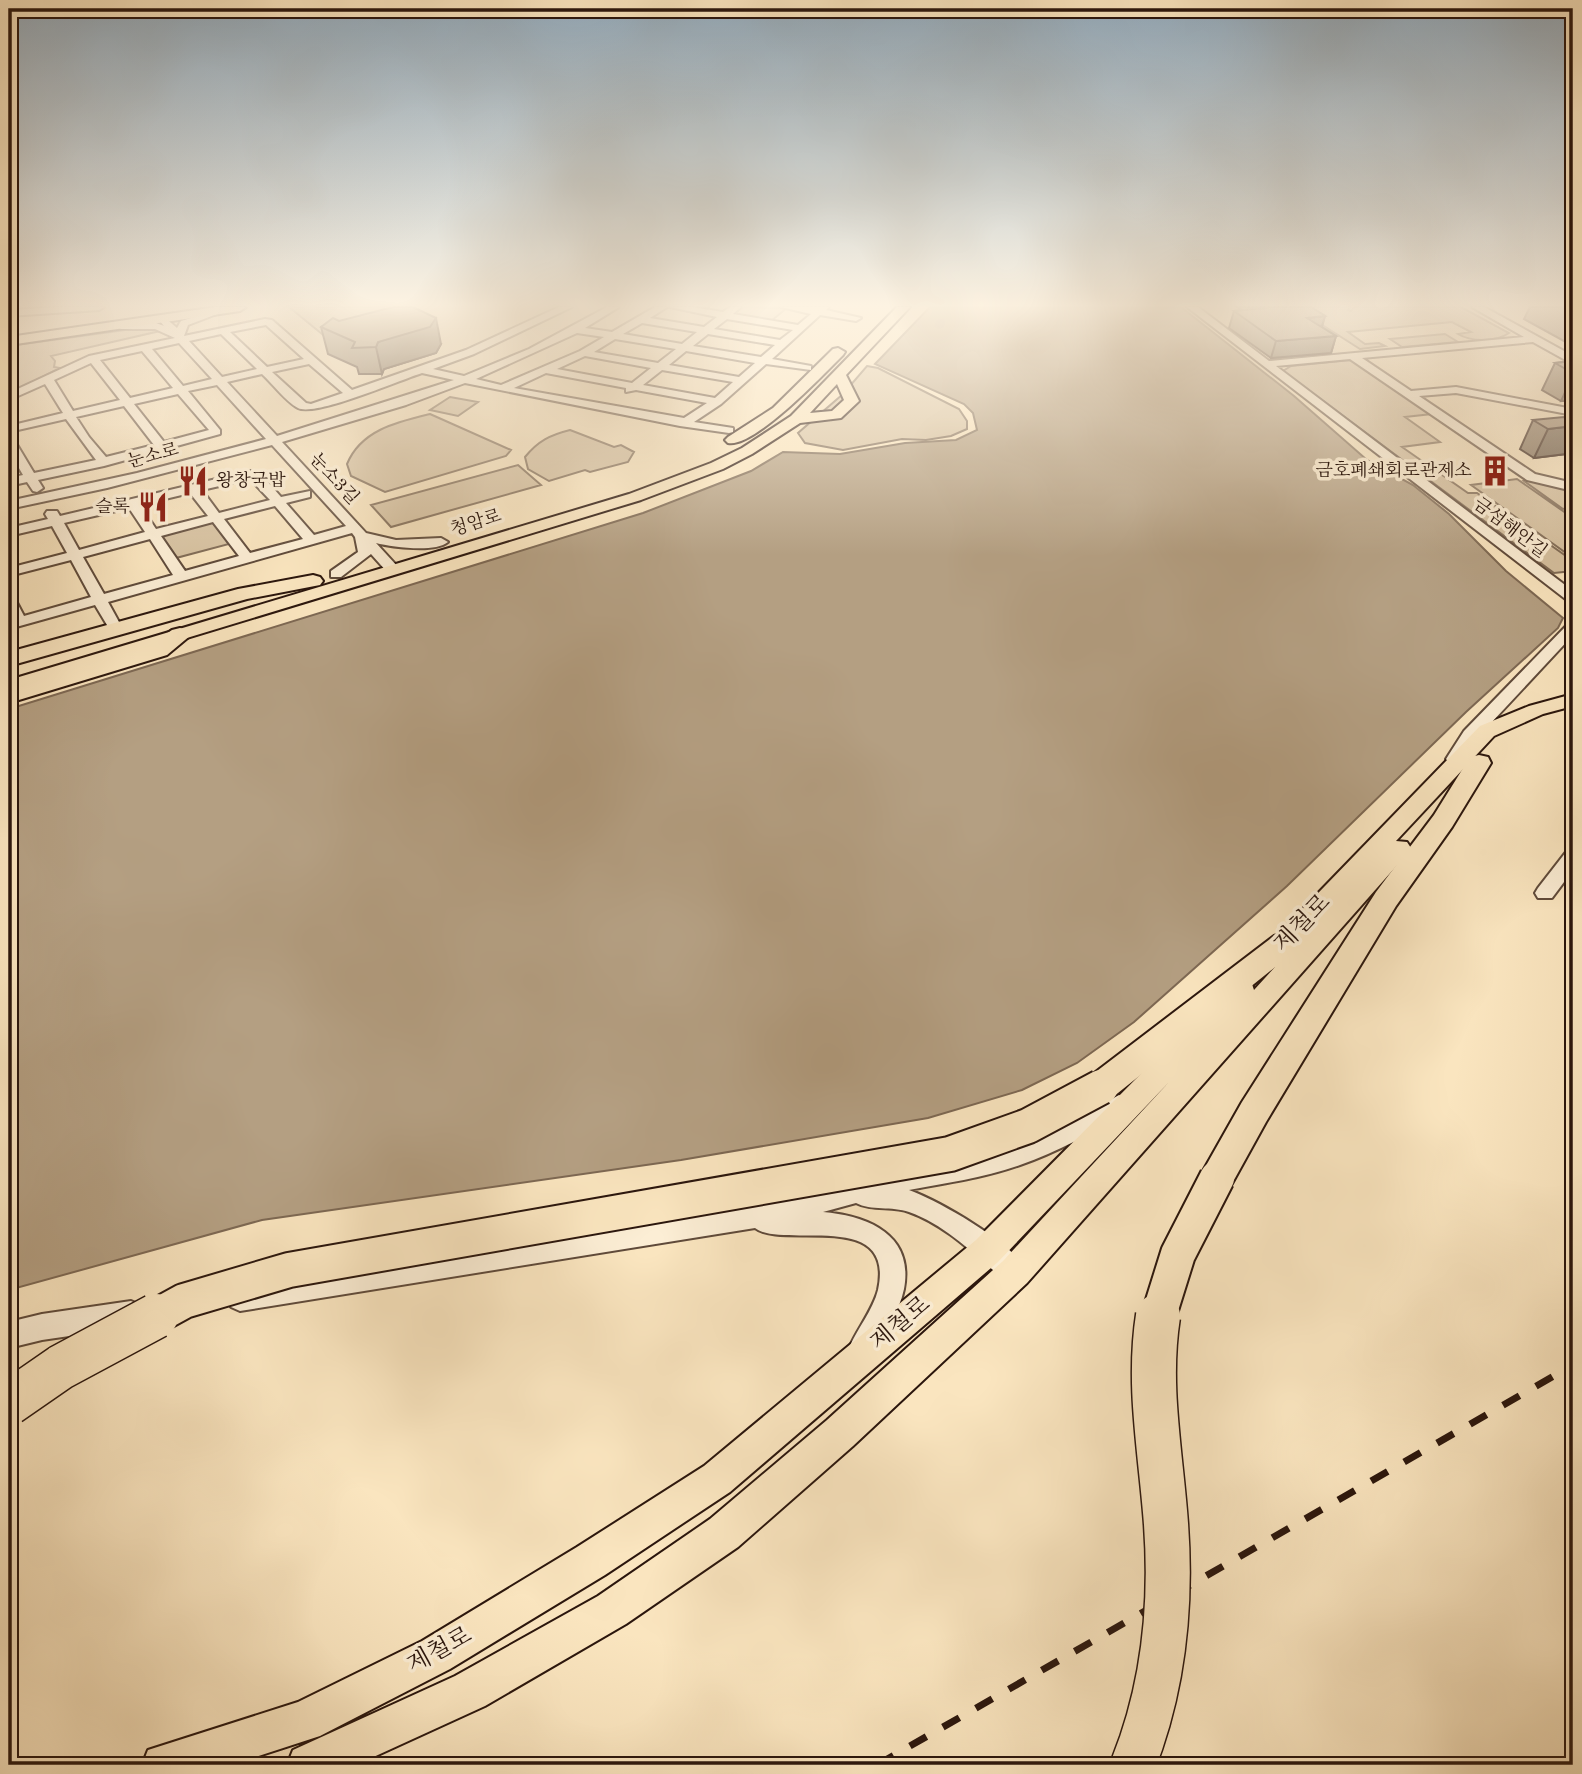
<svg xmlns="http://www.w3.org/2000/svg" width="1582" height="1774" viewBox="0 0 1582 1774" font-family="'Old Standard TT','Noto Serif KR',serif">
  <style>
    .green { fill: #d7c2a1; stroke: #816c57; stroke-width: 2 }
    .water { fill: #b49f82; stroke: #7d6853; stroke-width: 2 }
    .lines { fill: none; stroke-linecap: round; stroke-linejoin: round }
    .minor-casing { stroke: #5f4a3a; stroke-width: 4 }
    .major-casing { stroke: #2b160d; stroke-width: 4 }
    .highway-casing { stroke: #2b160d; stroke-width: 4 }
    .minor { fill: #fceed5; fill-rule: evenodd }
    .major { fill: #fae5bf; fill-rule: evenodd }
    .highway { fill: #fae5bf; fill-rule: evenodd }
    .rail { stroke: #2b160d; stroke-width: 7; stroke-dasharray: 19 19; stroke-linecap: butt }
    .highway-bridge-far1-casing { stroke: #2b160d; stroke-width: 38; stroke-linecap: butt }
    .highway-bridge-casing { stroke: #2b160d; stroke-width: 47; stroke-linecap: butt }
    .highway-bridge-far1 { stroke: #fae5bf; stroke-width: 34 }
    .highway-bridge { stroke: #fae5bf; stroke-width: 44 }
    .wall { fill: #82705b; stroke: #2b160d; stroke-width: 2 }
    .shaded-wall { fill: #6a5b4a; stroke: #2b160d; stroke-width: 2 }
    .building { fill: #97826a; stroke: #2b160d; stroke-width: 2 }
    .labels { text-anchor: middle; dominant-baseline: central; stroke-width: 7; stroke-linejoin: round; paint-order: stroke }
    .far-street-label { font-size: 18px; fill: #2b160d; stroke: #fceed5 }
    .far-poi-label { font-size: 18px; fill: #2b160d; stroke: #fceed5; text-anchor: end }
    .near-street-label { font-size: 24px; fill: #2b160d; stroke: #fceed5 }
  </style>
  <rect width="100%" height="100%" fill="#fae5bf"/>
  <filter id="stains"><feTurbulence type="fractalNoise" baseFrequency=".00286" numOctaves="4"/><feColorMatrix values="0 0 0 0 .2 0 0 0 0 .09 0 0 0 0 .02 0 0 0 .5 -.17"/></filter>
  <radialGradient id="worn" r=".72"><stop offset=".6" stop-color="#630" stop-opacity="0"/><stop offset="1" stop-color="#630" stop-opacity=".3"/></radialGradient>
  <path class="green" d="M289 307H384L382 314 333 343Z
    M743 307 787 308 771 321 733 314Z
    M1294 307H1350L1348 310 1351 311 1354 307H1461L1509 333C1496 342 1471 342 1458 334L1471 332 1452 322 1348 332 1365 344 1379 343 1385 346 1360 349Z
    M147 327 160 331 51 356 55 361 54 367 60 368 9 394V346Z
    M1445 334 1458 342 1402 347 1390 339Z
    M1351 360 1432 414 1405 417 1440 442 1402 447 1468 493H1477L1573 561V571L1554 573 1283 371 1291 366Z
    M867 366 878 368 959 409 967 421V429L951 436 926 440 902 439 843 450 805 443 798 433 843 394Z
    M450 397 478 402 458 416 430 410Z
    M430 414 511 450 506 456 385 492 351 476 347 464C361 430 397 422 430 414Z
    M570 430 614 447 621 445 634 452 628 462 590 472 585 470 549 481 528 469 525 457C538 441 550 435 570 430Z
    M518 465 541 485 391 527 371 505Z
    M1517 479 1573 518V558L1471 485Z
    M1532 480 1573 489V507L1563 509 1524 481Z
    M212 521 229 544 176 558 161 535Z"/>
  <path class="water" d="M930 307H1181L1294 396 1367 460 1413 485 1449 514 1506 571 1563 618 1558 628 1466 712 1287 886 1134 1022 1077 1063 1022 1090 928 1118 681 1160 262 1220 9 1290V709L643 513 751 471 783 452 840 454 905 443 956 440 977 430 973 413 964 404 875 364Z"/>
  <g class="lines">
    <g class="minor-casing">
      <path id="minor" d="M57 307H104L99 310 9 316V310Z
        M559 307H572L474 354 433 369 464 376 529 349 607 307H619L585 328 612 332 655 307H667L650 318 704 327 717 317 670 307H692L723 312 730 307H741L733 314 798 325 811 314 781 307H829L826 310 861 318 856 321 820 315 772 359 811 366V370L766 364 721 404 694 422 733 428V432L729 433 680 426 465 383 406 405 282 442 366 533 396 540 441 538 448 542C435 553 392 547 376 543L398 567V573H388L371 554 341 577H331V571L358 552 355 537 352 533 108 602 119 622 117 625H107L95 605 9 629V596L14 597 24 616 91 597 71 560 9 576V568L67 553 52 526 9 536V528L48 519 45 514 47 511H57L60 516 250 471 260 473 281 497 310 491V497L286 503 314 535 346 526 272 445 107 488 9 509V501L137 473 266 439 217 385 188 391 220 430V434L104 466 38 480 43 488 37 492 33 491 27 482 9 486V478L23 475 9 451V438H13L34 473 96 460 66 419 9 432V426L63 413 45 384 9 400V393L89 356 175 338 155 329H121L116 326 118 324 156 323 164 326 159 320 164 317 177 328 181 321 217 310V314L188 325 184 336 265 319 272 320 352 390 466 350ZM727 319 793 330 780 340 714 329ZM642 323 697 332 682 344 623 334ZM266 325 304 359 267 367 230 332ZM577 333 604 337 580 351 501 385 476 379ZM221 334 257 369 222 377 189 341ZM708 334 775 345 761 357 693 346ZM615 339 676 349 658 363 594 352ZM179 343 212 379 183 386 152 349ZM142 351 173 388 130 398 100 360ZM686 351 755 363 739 377 669 365ZM585 356 651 368 632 383 557 369ZM91 363 120 400 73 411 54 380ZM309 364 343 393 311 404 306 403 272 372ZM662 370 733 382 715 398 643 385ZM422 373 454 380 277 436 227 382 262 374C273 384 286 402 298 408 315 417 400 380 422 373ZM546 373 626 388V392L636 390 707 403 684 418 514 388ZM178 394 209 430 164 442 134 404ZM124 406 154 445 106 457 89 437 76 417ZM250 479 270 500 219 513 202 490ZM190 493 208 516 156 529 140 505ZM275 506 303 539 250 553 224 519ZM129 508 145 532 79 550 64 523ZM213 522 239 556 185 571 161 536ZM150 539 173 575 104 594 83 557Z
        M1187 307H1198L1269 361 1524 337 1472 307H1484L1573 356V363L1569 362 1533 342 1362 358 1411 391 1456 387 1573 409V415L1456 393 1419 396 1535 474 1573 483V491L1527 480 1350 359 1276 366 1573 591V602L1568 601Z
        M1573 623V635L1477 738 1461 763H1449L1446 759 1464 731 1568 624Z
        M1573 851V870L1552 898H1538L1535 893 1538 888 1566 852Z
        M1119 1095 1127 1098 1130 1105 1127 1112C1093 1132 1058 1152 1020 1165 984 1178 946 1183 909 1190 939 1201 1015 1244 1028 1272L1024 1281 1015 1284 1006 1281C976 1256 946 1225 909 1212 892 1206 871 1211 856 1203L823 1212C869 1216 914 1235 904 1289 899 1313 883 1336 872 1357L862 1361 852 1357 849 1348C857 1329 873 1310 878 1290 896 1207 782 1250 755 1228L240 1311 231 1307 227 1298 231 1289 240 1285 736 1210 829 1189 882 1173 972 1157 1014 1147 1071 1122Z
        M131 1301 140 1305 144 1314 140 1323 131 1327 42 1340 9 1348V1322L42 1314Z"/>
    </g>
    <g class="major-casing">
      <path id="major" d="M216 307H246L240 311 9 345V337Z
        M897 307H910L846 375 859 401 841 418 800 423 752 454 723 469 641 500 9 692V680L629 494 711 463 742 448 791 416ZM837 384 844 400 832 411 810 413Z
        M838 348 845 352 843 355C824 374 753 449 728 443L725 440 728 437 773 408 833 349Z
        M1573 694V706L1543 714 1494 736 1396 841 1407 842 1411 848 1407 854 1027 1283 853 1446 738 1547 626 1624 485 1706 356 1765H287L293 1750 455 1676 598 1596 710 1519 827 1420 1003 1261 1170 1081 998 1262 730 1492 605 1575 450 1669 320 1736 231 1765H142L148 1750 298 1702 422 1641 577 1547 704 1466 976 1240 1233 981 1242 978 1251 981 1254 990 1275 967 1261 966 1257 959 1261 952 1480 726 1529 706Z"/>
    </g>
    <g class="highway-casing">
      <path id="highway" d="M313 575 320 577 323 581 320 585 247 599 9 666V652L238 589Z
        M180 628 188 630 191 635 167 655 9 703V689L151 645 172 630Z
        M1479 755 1488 757 1491 763 1452 827 1396 906 1266 1122 1229 1189 1217 1194 1205 1189 1199 1178 1242 1102 1376 892 1434 815 1470 757Z
        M1284 933 1294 936 1299 944 1294 952 1113 1097 1101 1101 1089 1097 1085 1087 1089 1077 1274 936Z"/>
    </g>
    <use href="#minor" class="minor"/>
    <use href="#major" class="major"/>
    <use href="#highway" class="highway"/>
    <path class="rail" d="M877 1765 1573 1365"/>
    <g class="highway-bridge-far1-casing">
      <path id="highway-bridge-far1" d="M153 1318 184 1301 289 1270 950 1154 1028 1126 1101 1087
        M1158 1318 1178 1254 1217 1178"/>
    </g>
    <g class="highway-bridge-casing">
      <path id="highway-bridge" d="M9 1403 61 1367 156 1316
        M1133 1765C1164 1687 1172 1607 1166 1524 1161 1454 1147 1386 1158 1316"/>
    </g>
    <use href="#highway-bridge-far1" class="highway-bridge-far1"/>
    <use href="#highway-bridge" class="highway-bridge"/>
  </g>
  <path class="wall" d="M1237 307H1311L1325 316 1322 327 1336 336 1331 353 1271 358 1229 328 1234 311 1242 310Z
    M1530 307H1573V346L1524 319Z
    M339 321 441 344 436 353 384 369 382 374H359L357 367 328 354 321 327Z
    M1573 361V400L1561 401 1542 390 1555 363Z
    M1533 420 1573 422V439L1566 454 1534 458 1520 449Z"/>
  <path class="shaded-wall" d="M1325 316 1320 332 1307 318Z
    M436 318 441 344 436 353 384 369 382 374 376 347 378 342Z
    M1336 336 1331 353 1271 358 1276 341Z
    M1573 375V400L1561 401Z
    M1573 426V439L1566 454 1534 458 1548 429Z"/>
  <path class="building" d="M393 307H413L436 318 430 327 378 342 376 347 352 348 355 342 321 327 333 318 339 321Z
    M1263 307H1311L1325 316 1307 318 1336 336 1276 341 1234 311 1265 308Z
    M1560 307H1573V313Z
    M1573 361V373L1555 363Z
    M1564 417 1573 422V426L1548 429 1533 420Z"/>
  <linearGradient id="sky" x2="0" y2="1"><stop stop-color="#93acbf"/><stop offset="0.55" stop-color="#fdf3e2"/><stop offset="1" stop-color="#fdf3e2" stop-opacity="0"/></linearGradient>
  <rect width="1582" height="555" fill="url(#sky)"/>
  <defs>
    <g id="building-bare" transform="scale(2.415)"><path d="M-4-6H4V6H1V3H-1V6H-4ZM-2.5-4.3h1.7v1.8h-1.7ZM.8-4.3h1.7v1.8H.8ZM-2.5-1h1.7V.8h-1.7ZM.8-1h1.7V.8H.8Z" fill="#8f2418" stroke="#fceed5" stroke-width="2.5" paint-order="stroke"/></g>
    <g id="restaurant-bare" transform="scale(2.415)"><path d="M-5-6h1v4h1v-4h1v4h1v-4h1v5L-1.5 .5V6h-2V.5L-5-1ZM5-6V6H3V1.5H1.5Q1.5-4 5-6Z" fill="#8f2418" stroke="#fceed5" stroke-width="2.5" paint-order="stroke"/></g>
  </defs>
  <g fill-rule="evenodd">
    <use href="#building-bare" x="1495" y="471"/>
    <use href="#restaurant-bare" x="193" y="481"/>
    <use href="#restaurant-bare" x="153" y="507"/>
  </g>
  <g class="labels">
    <g class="far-street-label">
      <text transform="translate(153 456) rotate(-15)">눈소로</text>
      <text transform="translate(334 479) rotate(47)">눈소3길</text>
      <text transform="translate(476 523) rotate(-17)">청암로</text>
      <text transform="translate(1510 528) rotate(37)">금섬해안길</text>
    </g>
    <g class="far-poi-label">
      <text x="1472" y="471">금호폐쇄회로관제소</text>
      <text x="216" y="481" text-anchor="start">왕창국밥</text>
      <text x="130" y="507">슬록</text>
    </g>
    <g class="near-street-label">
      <text transform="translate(1303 924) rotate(-46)">제철로</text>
      <text transform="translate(901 1324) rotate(-40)">제철로</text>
      <text transform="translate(440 1651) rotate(-29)">제철로</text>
    </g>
  </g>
  <rect width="1582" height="1774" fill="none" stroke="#fae5bf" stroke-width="35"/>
  <rect x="10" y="10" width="1561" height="1753" fill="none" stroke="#2b160d" stroke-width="3.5"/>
  <rect x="18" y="18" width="1547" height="1739" fill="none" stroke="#2b160d" stroke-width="2"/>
  <rect width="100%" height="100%" filter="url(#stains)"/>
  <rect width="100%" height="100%" fill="url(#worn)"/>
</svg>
